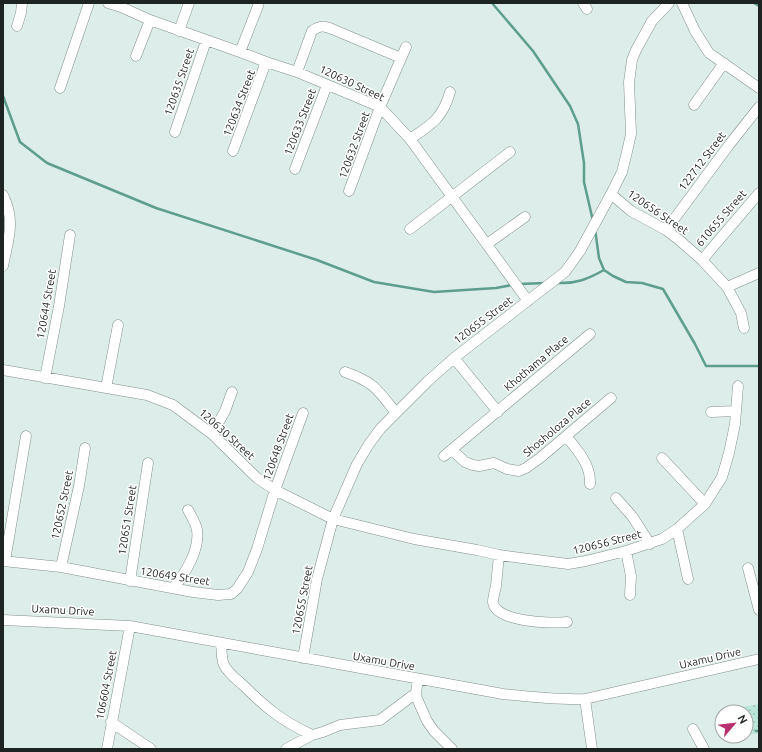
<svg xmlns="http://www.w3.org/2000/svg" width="762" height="752" viewBox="0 0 762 752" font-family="Ubuntu,sans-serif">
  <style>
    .grass { fill: url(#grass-dots) }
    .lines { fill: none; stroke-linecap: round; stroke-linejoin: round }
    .stream { stroke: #5d9e8e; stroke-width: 2.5 }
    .minor-casing { stroke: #81908c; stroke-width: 11 }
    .minor { stroke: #fff; stroke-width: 10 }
    .labels { text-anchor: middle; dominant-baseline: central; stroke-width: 3; stroke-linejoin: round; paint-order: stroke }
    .street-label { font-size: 11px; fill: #1e2422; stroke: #fff }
  </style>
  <defs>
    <pattern id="grass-dots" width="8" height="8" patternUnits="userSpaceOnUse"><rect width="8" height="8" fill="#bae5d9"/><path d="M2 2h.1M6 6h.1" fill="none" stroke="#9fc4ba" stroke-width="1.8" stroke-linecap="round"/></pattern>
  </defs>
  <rect width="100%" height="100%" fill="#ddede9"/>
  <path class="grass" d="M759 704V733L746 735V712H731L738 708Z"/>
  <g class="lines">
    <path class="stream" d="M492 3 533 51 570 106 578 124 584 163V182L593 221
      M754 3 759 6
      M3 96 20 142 47 163 156 208 317 260 374 282 434 292 496 288 512 285
      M595 229 599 258 604 270 613 276 626 282 642 283 663 289 695 344 706 366H759
      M557 283C576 284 588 279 604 270
      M519 284 546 283
      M756 731H759"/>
    <g class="minor-casing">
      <path id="minor" d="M108 3 121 7 150 20 240 52 266 62 297 72 380 107 410 139 528 301
        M583 3 587 9
        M682 3 695 31 709 53 759 88
        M17 26 21 13 22 3
        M179 31 189 3
        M240 52 258 6
        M136 56 150 20
        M297 72 312 31C320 25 324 26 332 29L401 58
        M60 88 89 3
        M694 105 724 63
        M175 132 206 41
        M410 139C431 125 443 118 450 92
        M233 151 266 62
        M295 169 327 85
        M349 191 380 107 406 47
        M611 194 631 211 666 230 678 239 702 260 727 287 741 313 744 328
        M3 195C16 221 8 240 3 266
        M410 229 510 152
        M666 230 729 145 759 107
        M487 244 525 217
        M702 260 759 193
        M727 287 759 273
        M454 358 498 412
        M3 370 147 395 173 405 212 434 257 478 275 490 333 519 414 539 477 550 499 555 568 564 586 561 626 551 662 539 677 529 705 504 722 477 729 453 735 424 738 386
        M345 372C374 382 378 390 396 413
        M45 378 59 306 70 235
        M106 388 118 325
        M711 412 736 411
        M212 434 225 411 232 392
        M566 436C577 450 591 464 590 484
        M452 450 465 462 473 465 479 466 494 463 507 469 519 471 526 468 540 458 611 398
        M444 456 590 334
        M662 458 705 504
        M616 498 632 516 650 544
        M677 529 688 579
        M626 551 631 576 630 595
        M499 555C498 566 497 576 496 586 495 591 493 597 493 602 495 622 551 624 567 622
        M3 561 61 567 193 592 218 595 231 594 237 589 248 572 257 549 275 490 303 413
        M5 561 26 436
        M61 567 79 486 85 448
        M748 568 759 610
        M130 581 148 463
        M173 588C185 574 200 550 197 530 196 523 191 516 188 510
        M3 620 130 626 503 694C530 697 558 700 585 699L759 659
        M221 643C222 650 221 659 224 665 228 673 236 679 243 685 266 708 282 721 312 735
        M303 658 317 579 333 519 357 464 369 444 381 428 428 381 454 358 565 272 580 251 611 194 622 172 626 156 631 134 629 82 632 60 636 50 652 21 669 3
        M415 694 427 721 434 731 452 749
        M585 699 592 749
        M111 722 151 749
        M693 729 704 749
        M107 749 130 626
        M286 749 312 735 323 732 340 725 380 720 416 693 418 679"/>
    </g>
    <use href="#minor" class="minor"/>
  </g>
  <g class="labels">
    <g class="street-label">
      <text transform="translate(179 82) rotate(-71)">120635 Street</text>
      <text transform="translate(352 83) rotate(25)">120630 Street</text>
      <text transform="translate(239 103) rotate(-69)">120634 Street</text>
      <text transform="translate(300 122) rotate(-69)">120633 Street</text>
      <text transform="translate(354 145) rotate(-70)">120632 Street</text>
      <text transform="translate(702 161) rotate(-53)">122712 Street</text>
      <text transform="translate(658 212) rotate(34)">120656 Street</text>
      <text transform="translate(721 218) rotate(-49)">610655 Street</text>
      <text transform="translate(46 304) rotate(-80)">120644 Street</text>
      <text transform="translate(483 320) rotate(-37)">120655 Street</text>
      <text transform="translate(536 363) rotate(-40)">Khothama Place</text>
      <text transform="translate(557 427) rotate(-40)">Shosholoza Place</text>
      <text transform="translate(227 434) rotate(42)">120630 Street</text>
      <text transform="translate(278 447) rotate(-70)">120648 Street</text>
      <text transform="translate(62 505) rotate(-78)">120652 Street</text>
      <text transform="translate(127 520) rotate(-81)">120651 Street</text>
      <text transform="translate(607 542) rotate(-14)">120656 Street</text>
      <text transform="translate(175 576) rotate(9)">120649 Street</text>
      <text transform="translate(302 600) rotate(-79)">120655 Street</text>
      <text transform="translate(63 610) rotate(3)">Uxamu Drive</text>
      <text transform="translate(710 658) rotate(-13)">Uxamu Drive</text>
      <text transform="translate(384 661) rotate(10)">Uxamu Drive</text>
      <text transform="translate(106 685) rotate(-79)">106604 Street</text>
    </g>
  </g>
  <rect width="762" height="752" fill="none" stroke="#1e2422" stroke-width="8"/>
  <g transform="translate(734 724) rotate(62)"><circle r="19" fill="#ffffff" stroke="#a5a7a7"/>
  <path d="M0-3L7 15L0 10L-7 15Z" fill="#b72f6f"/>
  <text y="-6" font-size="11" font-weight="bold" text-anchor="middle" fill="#1e2422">N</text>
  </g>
</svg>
